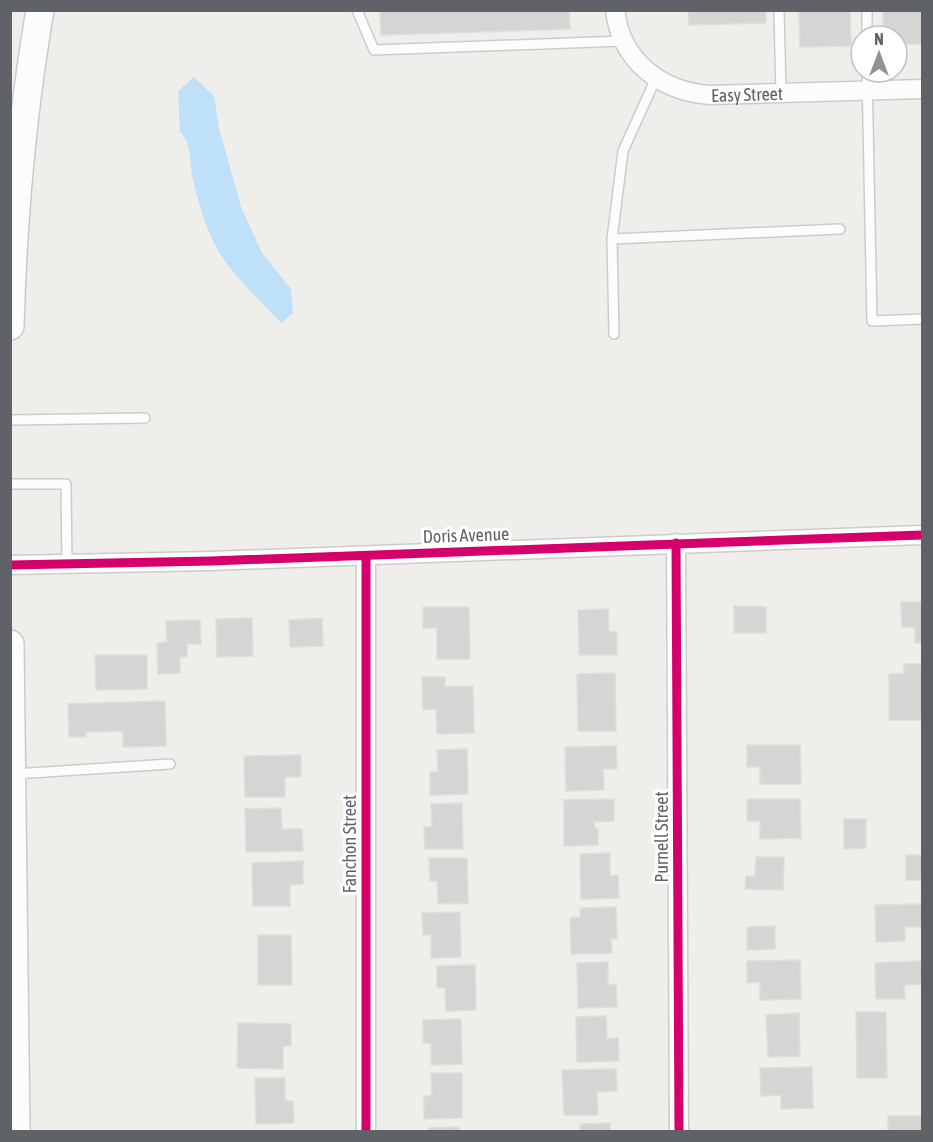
<svg xmlns="http://www.w3.org/2000/svg" width="933" height="1142" viewBox="0 0 933 1142" font-family="'Asap Condensed',sans-serif">
  <style>
    .water { fill: #bfe0f9 }
    .building { fill: #d6d5d3; stroke: #deddd9; stroke-width: 1.5 }
    .lines { fill: none; stroke-linecap: round; stroke-linejoin: round }
    .lane-casing { stroke: #cbcccc; stroke-width: 12 }
    .street-casing { stroke: #cbcccc; stroke-width: 21 }
    .secondary-casing { stroke: #cacacb; stroke-width: 30 }
    .lane { stroke: #fdfcfc; stroke-width: 9 }
    .street { stroke: #fdfcfc; stroke-width: 18 }
    .secondary { stroke: #fdfcfc; stroke-width: 27 }
    .cycleway-casing { stroke: #fff; stroke-width: 13 }
    .cycleway { stroke: #d6006c; stroke-width: 9 }
    .labels { text-anchor: middle; dominant-baseline: central; stroke-width: 6; stroke-linejoin: round; paint-order: stroke }
    .street-label { font-size: 18px; fill: #5f6368; stroke: #fff }
  </style>
  <rect width="100%" height="100%" fill="#efeeea"/>
  <path class="water" d="M194 77 214 96 219 128 241 207 262 253 291 289 293 313 281 323C260 300 229 273 215 245 205 225 198 201 193 180 189 163 193 145 180 132L178 91Z"/>
  <path class="building" d="M380 10H569L570 29 381 35Z
    M688 10H766V23L689 25Z
    M799 10H850L851 46 800 47Z
    M883 10H922V44H897V36H883Z
    M901 602H922V643H915V627H902Z
    M734 606 766 607V633H734Z
    M423 607H469L470 659H437V628H423Z
    M608 609 609 632H617V655H579L578 610Z
    M252 618 253 656 217 657 216 619Z
    M322 618 323 646 290 647 289 620Z
    M200 620 201 644H187V657H180V673L158 674 157 643 167 642 166 621Z
    M95 655H147V689L96 690Z
    M904 664H922V720H889V674H904Z
    M615 673 616 731H578L577 674Z
    M422 677H445V687L473 686 474 733 437 734 436 709 423 710Z
    M165 701 166 746 123 747V731L86 732V737H69L68 704Z
    M747 745H800L801 784H760V767H747Z
    M616 746 617 769H603L604 790 566 791 565 747Z
    M467 749 468 794 430 795V772H438L437 750Z
    M301 755V777H285V797H245L244 756Z
    M614 799V821L594 822 595 828H598V845L564 846V800Z
    M747 799H800L801 838 760 839V821H747Z
    M462 803 463 849H425L424 827H432L431 804Z
    M281 808 282 829H302L303 851 246 852 245 809Z
    M844 819H866V848L844 849Z
    M610 853V876L618 875 619 898 581 899 580 854Z
    M906 855H922V880H906Z
    M756 857H784L783 890 745 889 746 876H755Z
    M429 858H467L468 903 438 904 437 881H430Z
    M303 861V884L290 885V906H253L252 863Z
    M922 904V927H905V941L876 942 875 905Z
    M616 907 617 939H611L612 953 571 954 570 918 580 917V908Z
    M460 912 461 957 431 958V935H423L422 913Z
    M775 926V949L747 950V927Z
    M258 935H291L292 985H258Z
    M800 960 801 999 760 1000V982L747 983V961Z
    M922 961V984L904 985 905 999H876L875 963Z
    M608 962V985L616 984 617 1007 578 1008 577 963Z
    M475 965 476 1010 446 1011 445 988H437V966Z
    M856 1012H886L887 1078H857Z
    M799 1013 800 1056 768 1057 766 1015Z
    M606 1016 607 1039 618 1038 619 1061 577 1062 576 1017Z
    M461 1019 462 1064 431 1065V1043H423V1020Z
    M238 1023 291 1024V1046H283V1069L237 1068Z
    M812 1067 813 1108 781 1109V1095L761 1096 760 1068Z
    M616 1069 617 1091 597 1092 598 1115H564L562 1070Z
    M431 1073H462V1118L424 1119V1096H432Z
    M255 1078H285V1101H293L294 1123 256 1124Z
    M888 1116H922V1132H888Z
    M610 1123V1132H580V1124Z
    M459 1127V1132H429V1128Z"/>
  <g class="lines">
    <g class="lane-casing">
      <path id="lane" d="M357 10 374 50 624 41
        M779 10 781 93
        M867 10V36
        M867 72 872 321 922 319
        M656 78 623 151 612 239 840 229
        M612 239 614 334
        M10 420 145 418
        M10 484H66L67 564
        M14 774 170 764"/>
    </g>
    <g class="street-casing">
      <g id="street">
        <path id="s1" d="M615 10C621 61 661 92 711 95L922 89"/>
        <path d="M676 543 679 1132"/>
        <path d="M366 556V1132"/>
        <path d="M10 565 211 561 922 535"/>
      </g>
    </g>
    <g class="secondary-casing">
      <path id="secondary" d="M10 326C13 219 22 115 40 10
        M10 644 16 1132"/>
    </g>
    <use href="#lane" class="lane"/>
    <use href="#street" class="street"/>
    <use href="#secondary" class="secondary"/>
    <g class="cycleway-casing">
      <path id="cycleway" d="M676 543 679 1132
        M366 556V1132
        M10 565 211 561 922 535"/>
    </g>
    <use href="#cycleway" class="cycleway"/>
  </g>
  <g class="labels">
    <g class="street-label">
      <text stroke="none"><textPath href="#s1" startOffset="176">Easy Street</textPath></text>
      <text transform="translate(466 535) rotate(-2)">Doris Avenue</text>
      <text transform="translate(661 837) rotate(-90)">Purnell Street</text>
      <text transform="translate(349 844) rotate(-90)">Fanchon Street</text>
    </g>
  </g>
  <rect width="933" height="1142" fill="none" stroke="#5f6368" stroke-width="24"/>
  <g transform="translate(879 54)"><circle r="28" fill="#ffffff" stroke="#bfc1c3" stroke-width="1.5"/>
  <path d="M0-4.5L10 22L0 15L-10 22Z" fill="#919496"/>
  <text y="-9" font-size="16" font-weight="bold" text-anchor="middle" fill="#5f6368">N</text>
  </g>
</svg>
